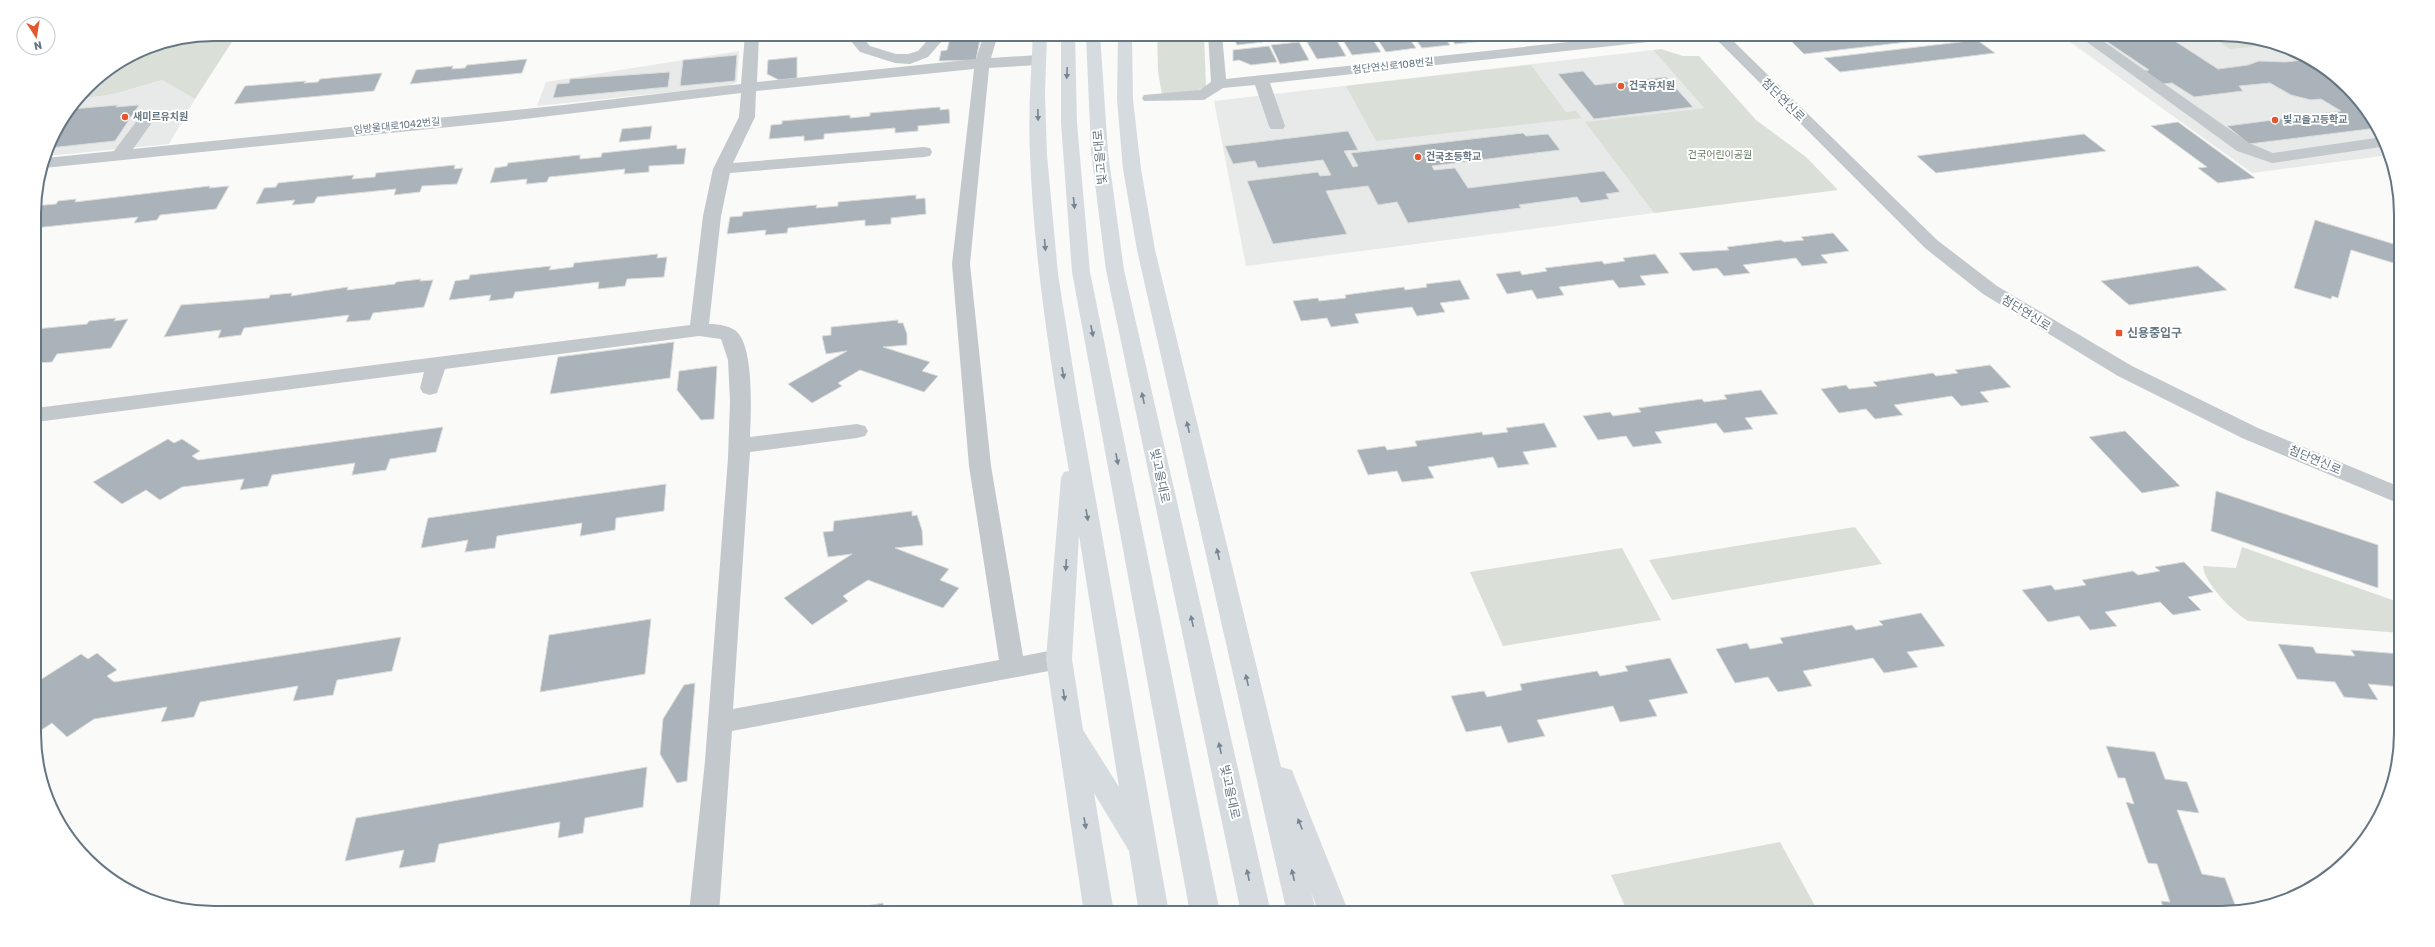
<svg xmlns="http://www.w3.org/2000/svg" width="2435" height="947" viewBox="0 0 2435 947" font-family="Rubik,'Noto Sans KR',sans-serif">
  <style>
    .built { fill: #e8e9e9 }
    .green { fill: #dadfd7 }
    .building { fill: #aab3b9; stroke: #dcdcda }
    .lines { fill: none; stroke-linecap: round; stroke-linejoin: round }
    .minor { fill: #c3c8cc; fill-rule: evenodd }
    .major { fill: #d6dbdf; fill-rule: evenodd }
    .oneway { fill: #768591 }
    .poi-dot { fill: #e4572e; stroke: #fff; stroke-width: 1.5 }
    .labels { text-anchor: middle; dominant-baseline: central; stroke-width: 4; stroke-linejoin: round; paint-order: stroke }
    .far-street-label { font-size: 10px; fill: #657683; stroke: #fff }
    .far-poi-label { font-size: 10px; font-weight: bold; fill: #657683; stroke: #fff; text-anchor: start }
    .far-park-label { font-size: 10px; fill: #687a64; stroke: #fff }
    .street-label { font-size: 12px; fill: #657683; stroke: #fff }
    .poi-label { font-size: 12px; font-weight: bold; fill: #657683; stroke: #fff; text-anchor: start }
    .rim { fill: none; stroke: #657683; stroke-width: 2 }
  </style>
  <rect width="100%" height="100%" fill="#fafaf8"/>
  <path class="built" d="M2059 34H2221L2279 44 2321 64 2356 95 2387 145 2390 155 2252 173Z
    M1653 50 1704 108 1586 122 1654 213 1246 266 1214 101Z
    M739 51 737 82 729 86 537 106 546 82Z
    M162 80 195 99 169 144 47 156 52 135 80 99 114 94Z"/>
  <path class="green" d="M214 34H237L195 99 162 80 114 94 80 99 95 79 145 48Z
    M1157 34H1204L1206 87 1196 91 1162 95 1158 71Z
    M2207 34H2221L2279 44 2230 49Z
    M1661 49 1683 56H1699L1756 120 1806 157 1838 190 1654 213 1585 122 1704 108 1653 50Z
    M1531 65 1566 112 1576 111 1582 118 1376 141 1346 86Z
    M1855 527 1882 564 1672 600 1649 560Z
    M2242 547 2401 603V633L2248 621C2233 612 2204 583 2203 566L2236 568Z
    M1622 548 1661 620 1503 646 1470 572Z
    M1780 842 1819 913H1628L1611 875Z"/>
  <path class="building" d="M505 34H545V36L503 40Z
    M955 34H981L976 60 939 61 941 51 947 50 951 35Z
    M1232 34H1259L1263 42 1237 45Z
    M1266 34H1293L1296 39 1270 41Z
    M1303 34H1331L1305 37Z
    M1369 34 1381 52 1352 55 1341 37Z
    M1374 34H1406L1416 48 1386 52Z
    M1412 34H1442L1450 45 1422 48Z
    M1448 34H1478L1483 41 1455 44Z
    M1484 34H1516L1518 37 1489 40Z
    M1808 34H1927L1933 39 1804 54 1792 42 1795 41 1790 36Z
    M2035 34H2054L2061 39 2044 41Z
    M2164 34 2218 69 2248 65 2259 61 2285 62 2311 59 2321 64 2356 95 2377 128 2249 144 2227 126 2341 111 2321 99 2311 100 2291 95 2270 83 2239 86 2243 91 2194 97 2172 83 2163 84 2144 71 2149 70 2106 41Z
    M1336 39 1346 56 1317 59 1307 42Z
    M1977 40 1995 53 1840 72 1824 58Z
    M1299 42 1309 60 1280 64 1271 45Z
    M1269 46 1277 62 1251 65 1239 60 1233 61V50Z
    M737 55 735 81 680 86 683 60Z
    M797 57V78L779 80 767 74 768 60Z
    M527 59 522 73 410 84 416 70 453 66 452 69 465 68 467 65Z
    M1583 71 1595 85 1666 77 1693 107 1594 119 1558 74Z
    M670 72 668 87 553 98 557 84 569 83 570 79Z
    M382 73 374 91 234 104 245 86 306 81 304 83 318 82 320 79Z
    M118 105 116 107 139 105 115 141 49 148 52 135 72 109Z
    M940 107V110L949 109 950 123 918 126V131L895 133V128L824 134V139L804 141V136L769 139 771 125 782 124V121L850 115V118L870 116V113Z
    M2178 122 2255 178 2218 183 2198 168 2207 167 2151 126Z
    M652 126 650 139 619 142 622 129Z
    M1348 131 1358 150 1344 151 1353 167 1358 166 1351 153 1523 133 1526 136 1548 134 1560 150 1432 166 1434 170 1455 168 1468 188 1604 171 1620 192 1606 194 1609 199 1581 203 1577 197 1519 205 1521 208 1408 223 1397 202 1378 205 1368 186 1326 191 1347 234 1273 244 1247 181 1318 172 1320 176 1331 175 1323 160 1258 168 1255 161 1233 164 1225 146Z
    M2084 134 2106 151 1936 173 1917 156Z
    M677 145V149L686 148 684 164 649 166V172L624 174 625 169 549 177 547 182 526 184 527 179 490 183 495 168 507 166 508 163 580 155V159L601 157 602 153Z
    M455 165 454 169 463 168 457 184 422 186 420 192 394 195 396 189 317 197 314 203 292 205 295 200 256 204 264 188 276 187 278 183 354 175 352 179 375 177 376 173Z
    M210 186 209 188 229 186 216 209 160 215 157 220 134 223 138 217 35 228 34 206 56 204 58 201 76 199 75 202Z
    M916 195V199L925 198 926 214 891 218V224L865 226V220L788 228 787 233 765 235 766 230 727 234 730 217 742 216 743 212 817 205 816 208 838 206V202Z
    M2315 220 2400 246V265L2351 250 2338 298 2332 296 2331 299 2294 288Z
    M1833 233 1849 251 1821 255 1828 263 1802 266 1796 258 1743 265 1750 273 1724 276 1717 268 1693 271 1679 253 1729 250 1727 247 1781 240 1784 242 1804 240 1801 237Z
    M658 254 657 258 667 257 664 277 627 279 625 286 598 289 599 282 515 292 513 298 489 301 491 295 449 300 455 281 469 279 470 275 551 266 549 270 573 267 574 263Z
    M1655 254 1669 273 1640 276 1646 285 1619 288 1613 280 1559 287 1564 295 1537 299 1532 290 1507 294 1496 274 1520 271 1522 275 1547 271 1545 268 1602 261 1604 264 1625 261 1623 258Z
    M2198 266 2227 290 2129 305 2101 281Z
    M421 279 420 281 433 280 424 307 373 313 370 320 346 322 349 315 244 328 241 335 218 338 221 330 164 337 181 305 269 298 270 295 292 293 291 296 348 287 347 290 395 284 396 282Z
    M1460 280 1470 299 1440 303 1445 312 1417 316 1412 307 1355 314 1359 323 1331 327 1327 318 1301 321 1293 301 1318 298 1319 301 1346 298 1345 295 1404 287 1405 290 1427 287 1426 284Z
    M116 318 114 321 128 319 111 348 57 354 52 362 35 363V327H37L36 329 87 324 89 321Z
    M898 320V323H903L907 334V345L883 347 930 362 922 371 938 376 924 392 860 370 838 383 842 386 812 403 788 384 847 351 826 354 822 336 831 335V327Z
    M674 342 670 378 550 394 558 357Z
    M1990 365 2011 387 1980 392 1989 402 1961 406 1952 396 1894 405 1903 415 1875 419 1866 409 1839 413 1821 389 1846 385 1849 389 1877 386 1873 382 1933 373 1936 376 1958 373 1955 370Z
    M717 366 714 419 701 420 677 390 679 371Z
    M1761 390 1778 414 1745 418 1753 429 1724 433 1716 423 1655 432 1662 443 1633 447 1626 436 1598 440 1583 416 1610 412 1613 416 1641 412 1638 408 1702 399 1704 402 1727 399 1724 395Z
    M1544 423 1557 447 1523 452 1529 464 1498 468 1493 457 1428 467 1434 478 1402 482 1397 471 1368 475 1357 450 1385 446 1387 450 1417 446 1415 441 1482 432 1483 435 1508 432 1506 428Z
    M443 427 436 452 390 459 386 470 352 475 355 463 272 475 268 486 240 490 244 479 182 487 160 500 146 490 122 504 93 482 168 439 174 443 182 439 200 451 192 456 198 460Z
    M2125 431 2180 486 2142 493 2089 437Z
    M666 484 664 511 616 518 615 530 580 536 582 523 497 536 495 548 465 552 468 540 421 548 428 518Z
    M2216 491 2378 545V588L2211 531Z
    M912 511V516L917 515 922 530 923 545 895 548 949 569 940 580 959 588 943 608 868 580 843 596 848 601 812 625 784 598 852 554 828 557 823 532 833 531 834 521Z
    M2184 562 2213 592 2188 597 2201 610 2173 615 2160 602 2105 612 2117 626 2090 630 2079 616 2048 622 2022 590 2051 585 2055 590 2086 585 2082 580 2133 571 2138 575 2160 571 2155 567Z
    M1921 613 1945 646 1907 652 1918 667 1884 673 1873 658 1803 671 1812 686 1778 692 1768 677 1735 683 1716 649 1747 643 1750 649 1783 643 1780 638 1852 625 1856 630 1883 625 1879 621Z
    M651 619 645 674 540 692 549 635Z
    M401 637 392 671 337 680 333 695 293 701 298 686 200 702 194 717 161 722 167 707 94 719 67 737 52 723 37 733V682L81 654 88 659 97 653 117 670 107 676 114 682Z
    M2278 644 2313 647 2316 653 2355 656 2351 650 2401 654V687L2368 684 2378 700 2344 697 2335 682 2297 679Z
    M1670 658 1688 693 1649 700 1657 716 1620 722 1613 706 1537 720 1545 736 1508 743 1501 726 1466 732 1451 696 1484 691 1487 697 1522 690 1520 684 1597 671 1600 676 1628 671 1625 666Z
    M695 683 687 781 677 783 660 754 663 719 684 685Z
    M2106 746 2155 752 2165 779 2187 782 2199 813 2177 810 2202 874 2225 878 2237 910 2214 906 2216 913H2165L2161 901 2170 902 2157 864 2148 863 2126 802 2134 804 2125 778H2118Z
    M647 767 643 807 585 818 583 833 558 838 560 822 439 844 435 862 399 868 404 850 345 861 356 818Z
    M883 903 884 913H830Z"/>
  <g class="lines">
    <path class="minor" d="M745 34H759L757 82 976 59 984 34H998L991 58 1038 55 1046 60 1038 65 989 68 970 264 991 466 1023 656 1059 649 1068 652 1072 659 1068 666 1059 669 732 731 719 913H689L705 761 728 458 730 402 728 360 721 339 699 336 445 369 437 393 430 395 423 393 420 388 424 372 36 422V408L690 325 703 216 713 169 739 117 741 93 499 122 44 168 46 158 114 151 142 114H154L156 117 133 149 564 105 741 84ZM974 69 952 264 969 466 999 660 733 709 750 452 857 438 865 436 868 431 865 426 857 424 750 437C751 414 754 351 738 333 732 326 719 324 709 324L721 216 730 173 924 157 930 156 932 152 930 148 924 147 733 163 755 117 756 91Z
      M845 34H860L870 46 896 54H908L918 51 933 34H948L928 57 910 64 895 63 860 52Z
      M1208 34H1222L1226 79 1643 34H1692L1685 38 1270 83 1285 126 1283 129H1271L1269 126 1255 85 1223 88 1204 100 1144 101 1142 98 1144 95 1200 90 1211 82Z
      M1711 34H1726L1937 240 1997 286 2132 366 2258 428 2400 487V504L2242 438 2118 376 1983 294 1925 248Z
      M2076 34H2093L2249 143 2273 153 2383 137 2388 146 2272 163 2237 151Z"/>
    <path class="major" d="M1033 34H1047L1045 94 1047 155 1058 274 1077 394 1169 913H1139L1129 851 1094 793 1114 913H1084L1046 659 1061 478 1064 472 1069 471C1051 367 1034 261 1030 155 1028 115 1031 74 1033 34ZM1079 535 1119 787 1083 730 1072 659Z
      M1061 34H1075L1077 123 1090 272 1220 913H1190L1072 272 1061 123Z
      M1086 34H1100L1108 152 1124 270 1271 913H1241L1106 270 1091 152Z
      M1118 34H1132L1133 100 1141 169 1155 250 1281 767 1292 770 1295 778 1349 913H1319L1311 892 1317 913H1287L1137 250 1123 169 1117 100Z"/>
  </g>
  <defs><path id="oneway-solid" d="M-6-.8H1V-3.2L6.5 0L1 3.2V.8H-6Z"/></defs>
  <g class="oneway">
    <use href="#oneway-solid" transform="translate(1067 73) rotate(92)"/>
    <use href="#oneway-solid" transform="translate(1038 115) rotate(89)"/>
    <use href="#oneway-solid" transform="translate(1074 203) rotate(84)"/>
    <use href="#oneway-solid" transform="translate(1045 245) rotate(85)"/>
    <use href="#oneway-solid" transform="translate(1092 331) rotate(79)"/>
    <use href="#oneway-solid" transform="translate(1063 373) rotate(80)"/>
    <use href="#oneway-solid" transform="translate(1143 398) rotate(-102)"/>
    <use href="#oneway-solid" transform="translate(1188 427) rotate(-103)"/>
    <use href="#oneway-solid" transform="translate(1117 459) rotate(79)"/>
    <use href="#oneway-solid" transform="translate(1087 515) rotate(80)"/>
    <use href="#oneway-solid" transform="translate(1218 554) rotate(-103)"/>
    <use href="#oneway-solid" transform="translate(1066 565) rotate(94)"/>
    <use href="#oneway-solid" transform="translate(1192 621) rotate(-102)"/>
    <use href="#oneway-solid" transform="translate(1247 680) rotate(-103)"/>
    <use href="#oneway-solid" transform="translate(1064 695) rotate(82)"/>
    <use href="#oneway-solid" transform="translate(1220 748) rotate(-102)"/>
    <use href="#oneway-solid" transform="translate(1085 823) rotate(80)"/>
    <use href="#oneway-solid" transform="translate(1300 824) rotate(-112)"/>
    <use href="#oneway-solid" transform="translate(1248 875) rotate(-102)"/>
    <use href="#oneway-solid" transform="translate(1293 875) rotate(-103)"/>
  </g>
  <g class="poi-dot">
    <circle cx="1621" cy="86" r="4"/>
    <circle cx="125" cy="117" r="4"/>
    <circle cx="2275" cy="120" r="4"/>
    <circle cx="1418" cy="157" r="4"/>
    <rect x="2115" y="329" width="8" height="8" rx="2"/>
  </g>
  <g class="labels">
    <g class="far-street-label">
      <text transform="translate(1393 66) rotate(-6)">첨단연신로108번길</text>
      <text transform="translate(397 126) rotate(-6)">임방울대로1042번길</text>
    </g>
    <g class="far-poi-label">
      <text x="1629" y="86">건국유치원</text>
      <text x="133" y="117">새미르유치원</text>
      <text x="2283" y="120">빛고을고등학교</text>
      <text x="1426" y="157">건국초등학교</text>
    </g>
    <g class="far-park-label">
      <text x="1720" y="155">건국어린이공원</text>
    </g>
    <g class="street-label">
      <text transform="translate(1783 100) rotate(45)">첨단연신로</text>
      <text transform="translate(1100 157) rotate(-95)">빛고을대로</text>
      <text transform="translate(2026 313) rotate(32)">첨단연신로</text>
      <text transform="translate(2315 460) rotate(23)">첨단연신로</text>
      <text transform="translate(1160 476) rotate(78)">빛고을대로</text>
      <text transform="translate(1230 792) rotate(78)">빛고을대로</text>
    </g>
    <g class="poi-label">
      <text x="2127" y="333">신용중입구</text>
    </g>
  </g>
  <path d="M0 0H2435V947H0ZM214 41H2221A173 173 0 0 1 2394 214V733A173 173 0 0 1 2221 906H214A173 173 0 0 1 41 733V214A173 173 0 0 1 214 41Z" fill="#fff" fill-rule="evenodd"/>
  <path class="rim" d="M214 41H2221A173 173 0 0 1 2394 214V733A173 173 0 0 1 2221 906H214A173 173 0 0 1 41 733V214A173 173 0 0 1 214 41Z"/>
  <g transform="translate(36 36) rotate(168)"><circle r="19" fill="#ffffff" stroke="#c1c8cd"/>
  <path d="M0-3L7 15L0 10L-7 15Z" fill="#e4572e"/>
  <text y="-6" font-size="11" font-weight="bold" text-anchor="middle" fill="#657683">N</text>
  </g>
</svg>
